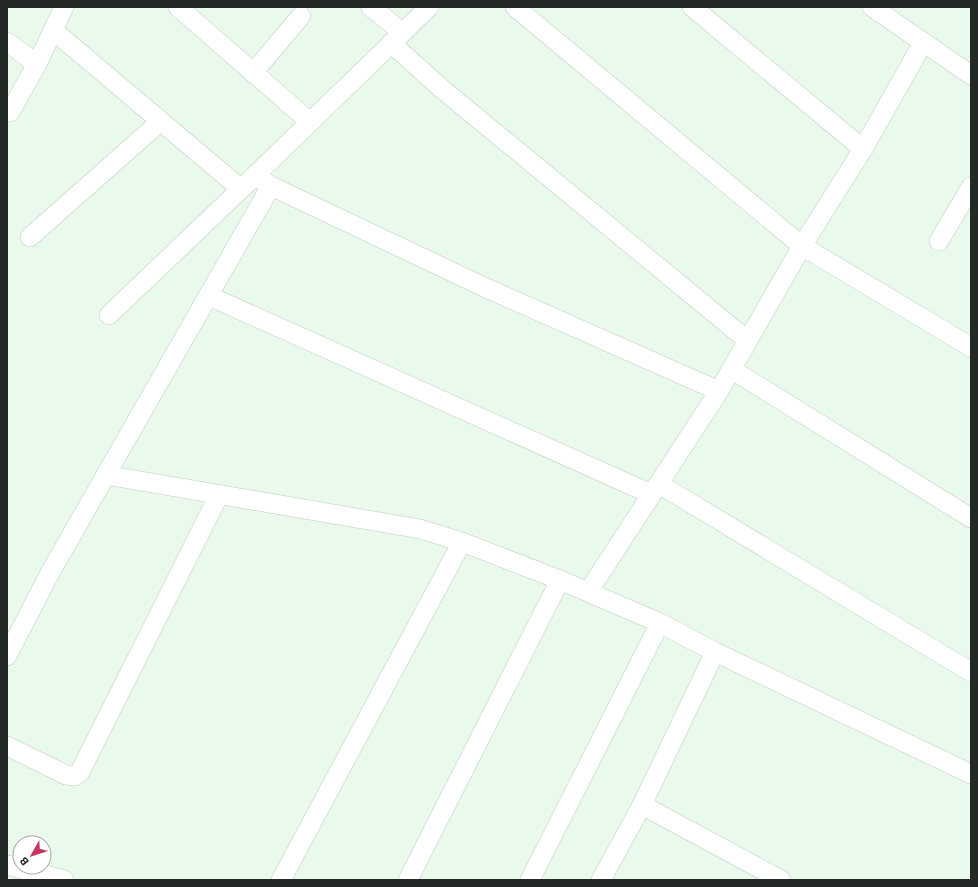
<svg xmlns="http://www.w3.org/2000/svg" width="978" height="887" viewBox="0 0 978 887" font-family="Roboto,sans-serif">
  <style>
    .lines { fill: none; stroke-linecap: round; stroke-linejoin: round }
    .street-casing { stroke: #becdbf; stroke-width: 20 }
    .street { stroke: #fff; stroke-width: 19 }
  </style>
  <rect width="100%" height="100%" fill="#e9f9eb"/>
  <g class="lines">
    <g class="street-casing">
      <path id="street" d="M178 7 310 122
        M371 7 402 32
        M515 7 802 246 971 347
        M692 7 863 149
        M872 7 971 75
        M54 31 241 189 429 7
        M7 42 37 64
        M391 43 442 89 747 340
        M253 73 301 16
        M10 112 37 64 64 7
        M256 176 271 186 484 287 719 391
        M30 237 161 121
        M939 241 971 187
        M209 296 651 494
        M109 315 241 189
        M731 369 971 518
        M106 475 420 529 462 542 560 580 660 623 715 652 971 774
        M659 484 971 672
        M588 592 719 391 802 246 863 149 923 43
        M7 656 51 571 271 186
        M7 746 66 775 75 776 80 772 219 495
        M642 805 781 880
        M7 865 64 880
        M281 880 462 542
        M408 880 560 580
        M530 880 660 623
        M601 880 642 805 715 652"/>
    </g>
    <use href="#street" class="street"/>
  </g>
  <rect width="978" height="887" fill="none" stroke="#232924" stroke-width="16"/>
  <g transform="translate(32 855) rotate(231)"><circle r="19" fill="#ffffff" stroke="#a7a9a7"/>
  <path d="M0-3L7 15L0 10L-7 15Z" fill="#c4355f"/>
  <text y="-6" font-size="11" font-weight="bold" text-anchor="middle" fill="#232924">B</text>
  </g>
</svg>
